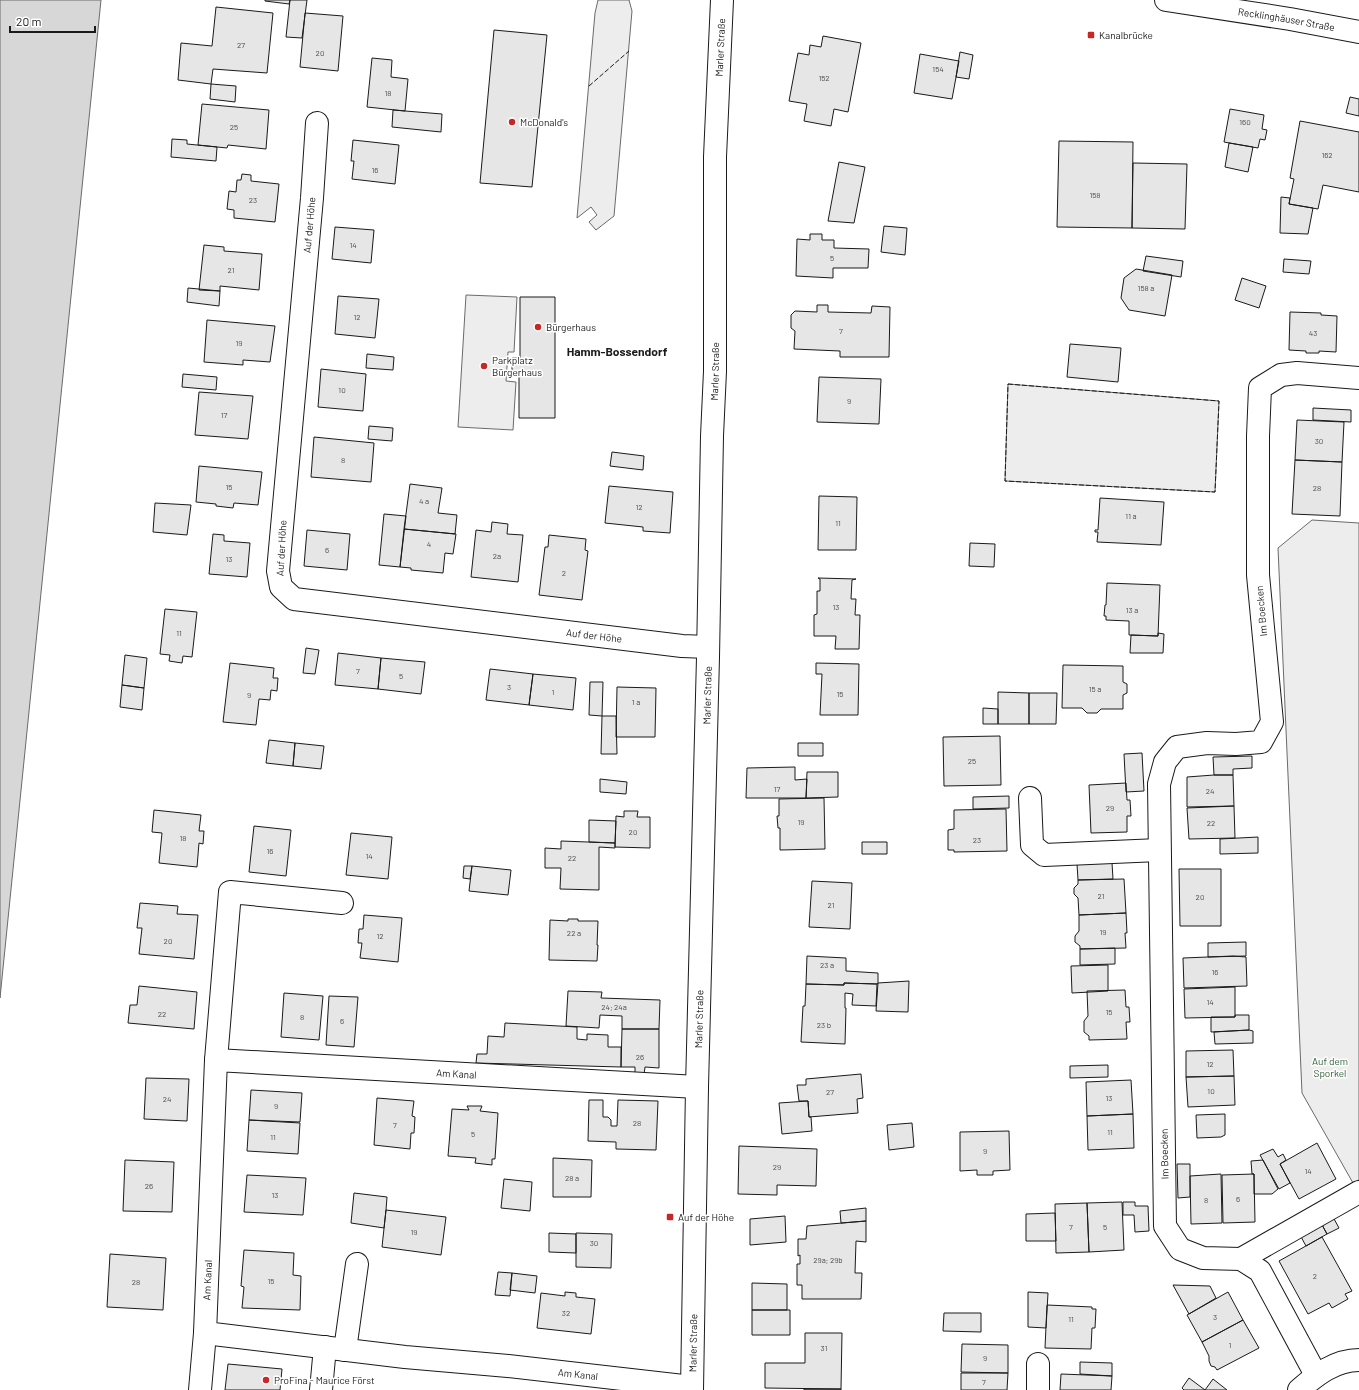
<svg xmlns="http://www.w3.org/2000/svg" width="1359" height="1390" viewBox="0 0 1359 1390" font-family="Barlow,sans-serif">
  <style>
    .built { fill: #ededed; stroke: #6a6a6a }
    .water { fill: #d7d7d7; stroke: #6a6a6a }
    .building { fill: #e6e6e6; stroke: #1a1a1a }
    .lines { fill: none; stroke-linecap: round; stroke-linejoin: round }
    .minor-casing { stroke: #1a1a1a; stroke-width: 24 }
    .major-casing { stroke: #1a1a1a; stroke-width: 24 }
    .minor { stroke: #fff; stroke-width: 22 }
    .major { stroke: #fff; stroke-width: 22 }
    .fence { stroke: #1a1a1a; stroke-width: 1; stroke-dasharray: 5 2; stroke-linecap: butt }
    .poi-dot { fill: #c62828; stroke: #fff; stroke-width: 1.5 }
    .labels { text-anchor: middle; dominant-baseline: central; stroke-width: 3; stroke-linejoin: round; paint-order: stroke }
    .number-label { font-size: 8px; fill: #4d4d4d }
    .street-label { font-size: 10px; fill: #1a1a1a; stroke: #fff }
    .poi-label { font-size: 10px; fill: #1a1a1a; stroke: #fff; text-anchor: start }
    .park-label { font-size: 10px; fill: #2b5a34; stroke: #fff }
    .quarter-label { font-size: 12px; font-weight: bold; fill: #1a1a1a; stroke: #fff }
  </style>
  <rect width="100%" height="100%" fill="#fff"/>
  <path class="built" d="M598 0H629L632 11 614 216 596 230 589 222 597 215 591 207 577 218 595 13Z
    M466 295 517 297 514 352H508L506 381 516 382 513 430 458 427Z
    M1008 384 1219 401 1215 492 1005 481Z
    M1312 520 1359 523V1180L1353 1183 1302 1093 1278 548Z"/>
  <path class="water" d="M0 0H101L0 998Z"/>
  <path class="building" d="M265 0H290L289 4 265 1Z
    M290 0H307L302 38 286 37Z
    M216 7 273 13 267 73 213 69 211 84 178 80 181 43 212 46Z
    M305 13 343 16 338 71 300 67Z
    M494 30 547 35 532 187 480 183Z
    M823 36 861 43 848 112 834 109 831 126 804 121 807 104 789 101 798 53 809 55 810 45 821 47Z
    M960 52 973 55 969 79 956 77Z
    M920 54 959 61 952 99 914 93Z
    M372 58 392 60 391 77 408 79 405 111 367 107Z
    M211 84 236 86 235 102 210 99Z
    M1350 97 1359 99V116L1346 113Z
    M202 104 269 110 266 149 228 145 227 148 198 145Z
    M1230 109 1264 115 1262 129 1267 130 1265 140 1260 139 1258 148 1224 142Z
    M393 110 442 114 441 132 392 127Z
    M1300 121 1359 132V192L1323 185 1318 209 1289 204 1294 179 1290 178Z
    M172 139 187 140V144L217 147 216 161 171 157Z
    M353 140 399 145 395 184 352 179 354 161H351Z
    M1059 141 1133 142 1132 228 1057 227Z
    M1229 143 1253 147 1248 172 1225 167Z
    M839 162 865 167 854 223 828 221Z
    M1133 163 1187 164 1185 229 1132 228Z
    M242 174 251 175V181L279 184 275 222 234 218V210L227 209 229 191 236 192 237 180H241Z
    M1281 197 1290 198 1289 204 1313 208 1308 234 1280 233Z
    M884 226 907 228 905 255 881 252Z
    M335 227 374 230 371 263 332 259Z
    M810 234H822V240H834V248L869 249 868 268H833V278L796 276 797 239 810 240Z
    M204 245 224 247V251L262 254 259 290 220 286V291L199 290Z
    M1146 256 1183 261 1181 277 1143 271Z
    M1284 259 1311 261 1309 274 1283 272Z
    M1136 269 1172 275 1165 316 1129 310 1121 298 1124 278Z
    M1242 278 1266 286 1259 308 1235 300Z
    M188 288 220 291 219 306 187 302Z
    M338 296 379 299 375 338 335 334Z
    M520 297H555V418H519V376H512V358H520Z
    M817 305H828V312L871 313 872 306 890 307 889 357H840V351L794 349 795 331 791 328V315L795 311 817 312Z
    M1290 312 1321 313V315L1337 316 1336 352 1319 351V353H1306V351L1289 350Z
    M207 320 275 326 270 362 243 360V365L204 362Z
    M1070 344 1121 348 1118 382 1067 377Z
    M367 354 394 357 393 370 366 368Z
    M321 369 366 374 363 411 318 407Z
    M183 374 217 377 216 390 182 387Z
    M819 377 881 379 879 424 817 422Z
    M199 392 253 396 248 439 195 435Z
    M1313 408 1351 410V422L1313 420Z
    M1297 420 1344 422 1342 462 1295 460Z
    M369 426 393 428 392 441 368 439Z
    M314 437 374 443 371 482 311 477Z
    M612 452 644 456 643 470 610 466Z
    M1295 460 1342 462 1340 516 1292 514Z
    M199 466 262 472 258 505 234 503 233 508 216 506V504L196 502Z
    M410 484 442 488 438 513 457 515 455 534 404 529Z
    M609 486 673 492 670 533 643 531V527L605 523Z
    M819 496 857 497 856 550H818Z
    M1100 498 1164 502 1161 545 1097 542 1098 532H1095V530H1098Z
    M155 503 191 505 187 535 153 532Z
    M384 514 406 516 400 567 379 565Z
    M492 522 508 524 507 534 523 535 518 582 471 577 476 530 491 532Z
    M404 529 456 534 453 554 445 553 443 573 411 570V568L400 567Z
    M307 530 350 534 347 570 304 566Z
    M213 534 224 535V541L250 543 247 577 209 574Z
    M549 535 586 539 585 550 588 551 582 600 539 595 545 547H548Z
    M970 543 995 544 994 567 969 566Z
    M818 578 856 579 852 580 851 599H856L855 615H860L859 649H835L836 636H814V615L817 614V591H820V579Z
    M1107 583 1160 585 1158 636 1129 635V621L1106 620V616H1104L1105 605H1106Z
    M165 609 197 612 192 657 183 656 182 663 169 661 170 655 160 654Z
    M1158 633 1164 634 1163 653H1130L1131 635 1158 636Z
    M306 648 319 650 315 674 303 673Z
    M338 653 381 658 378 689 335 685Z
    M125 655 147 658 144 688 122 685Z
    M381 658 425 662 421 694 378 689Z
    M230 663 274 668 273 678H278L277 691 271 690 270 700 259 699 256 725 223 722Z
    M816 663 859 664 858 715H820L822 674H816Z
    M1063 665 1123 666V682L1127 684V693L1123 695V709H1101L1097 713H1087L1082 708H1062Z
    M490 669 533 674 529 705 486 700Z
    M533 674 576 678 573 710 529 705Z
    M590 682H603L602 716 589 715Z
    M122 685 144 688 142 710 120 707Z
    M617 687 656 688 655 737H616Z
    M998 692 1029 693V724H998Z
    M1029 693H1057L1056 724H1029Z
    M983 708 998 709V724H983Z
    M602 716H616L617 754H601Z
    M1000 736 1001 785 944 786 943 737Z
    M269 740 295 743 293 766 266 763Z
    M295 743 324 746 321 769 293 766Z
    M798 743H823V756H798Z
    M1142 753 1144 791 1126 792 1124 754Z
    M1252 756V768L1233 769V775H1214L1213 757Z
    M795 767V780L807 779 806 798H746L747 768Z
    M807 772H838V797L806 798Z
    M1214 775H1233L1234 806 1187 807V777Z
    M600 779 627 782 626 794 600 792Z
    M1126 783 1127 800H1130L1131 816H1127V832L1091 833 1089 785Z
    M1009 796V808L973 809V797Z
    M824 798 825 849 780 850V828H778L777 816H779V799Z
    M1234 806 1235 838 1189 839 1187 808Z
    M1006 809 1007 851 954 852V850H948V830L954 829V810Z
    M154 810 201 815 199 831H204L203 844 199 843 197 867 159 863 162 833 152 832Z
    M624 811H638L637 817H650V848L615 847 616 816 624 817Z
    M589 820 616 821 615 843 589 842Z
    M254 826 291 830 286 876 249 872Z
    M351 833 392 837 388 879 346 875Z
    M1258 837V853L1220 854V839Z
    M561 841 615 843V848L599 847V890L560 889 561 868H545V848L561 849Z
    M862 842H887V854H862Z
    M1112 863 1113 879 1078 880 1077 864Z
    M464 866H472L470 879 463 878Z
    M472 866 511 870 508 895 469 891Z
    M1179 869H1221V926H1180Z
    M1124 879 1126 913 1079 915 1078 898 1074 894V888L1078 884V880Z
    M812 881 852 883 850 929 809 927Z
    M140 903 178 906 177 914 198 915 194 959 139 954 142 928H137Z
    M1126 913 1127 933H1125L1126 948 1080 949V946L1075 942V936L1079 931V915Z
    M364 915 402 918 398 962 360 958 362 943H358L359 929H363Z
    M568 919H578V921H598L597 945H598L597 961 549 960 550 920 568 921Z
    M1246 942V956L1208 957V943Z
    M1115 948V964L1080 965V949Z
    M807 956 846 958V971L878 973V983L877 984 844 983V985L806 984Z
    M1233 956 1246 957 1247 986 1184 988 1183 958Z
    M1108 965V991L1072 993 1071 966Z
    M909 981 908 1012 876 1011 878 983Z
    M844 983 877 984 876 1006 852 1005 853 994 845 993V1008H846L845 1044 801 1042 803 1006H805L806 984 844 985Z
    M139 986 197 992 194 1029 128 1023 130 1005H137Z
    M1235 987V1017L1185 1018 1184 989Z
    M1125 990 1126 1007H1129L1130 1022H1126L1127 1039 1089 1040V1036L1084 1032V1021L1088 1016 1087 991Z
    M568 991 602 992 601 998 660 1000 659 1029H622V1016L600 1015 599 1028 566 1026Z
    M284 993 323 996 319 1040 281 1037Z
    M329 996 358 997 354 1047 326 1045Z
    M1235 1015H1249V1030L1211 1032V1017H1235Z
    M505 1023 577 1027V1039L587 1040V1034L608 1035V1047H621V1067L476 1063 477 1054H487L488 1036 504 1037Z
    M622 1029H659V1068L645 1067 644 1075 635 1074V1067H621Z
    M1249 1030 1253 1031V1043L1215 1044 1214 1032Z
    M1233 1050 1234 1076 1186 1077V1051Z
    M1108 1065V1077L1070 1078V1066Z
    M861 1074 863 1098 857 1099 858 1113 809 1117 808 1101H799L797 1085H806V1079Z
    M1234 1076 1235 1105 1188 1107 1186 1077Z
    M146 1078 189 1079 187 1121 144 1119Z
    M1131 1080 1133 1114 1087 1116 1086 1082Z
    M251 1090 302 1093 300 1122 249 1120Z
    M377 1098 414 1101 412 1116 415 1117 414 1133H411L410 1149 374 1145Z
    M589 1100H603V1117H608L611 1120V1126H617L618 1100 658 1101 656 1150 616 1149V1142L588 1141Z
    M808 1101 809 1117H811L812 1131 782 1134 779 1103Z
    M467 1106H482L480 1111 498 1113 495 1159H492V1165L475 1163 476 1158 448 1156 452 1109 469 1110Z
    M1133 1114 1134 1148 1088 1150 1087 1116Z
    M1225 1114V1135L1221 1137 1197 1138 1196 1115Z
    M249 1120 300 1123 298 1154 247 1151Z
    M912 1123 914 1147 889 1150 887 1125Z
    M1009 1131 1010 1170 993 1171V1175H977V1170L960 1171V1132Z
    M1317 1143 1336 1179 1299 1199 1280 1164Z
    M739 1146 817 1149 816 1186 777 1185V1195L738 1194Z
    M1273 1149 1278 1157 1283 1154 1286 1160 1280 1164 1290 1183 1279 1189 1260 1155Z
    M553 1158 592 1160 591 1197H553Z
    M125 1160 174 1162 172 1212 123 1211Z
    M1263 1160 1278 1189 1272 1194H1254V1174H1252L1251 1161Z
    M1177 1164H1190V1197L1178 1198Z
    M1221 1174 1222 1223 1191 1224 1190 1176Z
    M1254 1174 1255 1222 1223 1223 1222 1175Z
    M247 1175 306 1178 303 1215 244 1212Z
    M504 1179 532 1182 530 1211 501 1208Z
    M354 1193 387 1197 386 1210 384 1228 351 1223Z
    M1122 1202 1124 1250 1089 1252 1087 1203Z
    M1123 1202H1135V1206H1148L1149 1231 1135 1232 1134 1215H1123Z
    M1087 1203 1089 1252 1056 1253 1055 1204Z
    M866 1208V1221L841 1223 840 1211Z
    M386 1210 446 1217 441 1255 382 1247Z
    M1055 1213 1056 1241H1026V1214Z
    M785 1216 786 1242 750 1245V1219Z
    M1333 1217 1339 1228 1327 1234 1321 1223Z
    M866 1221V1242L856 1241 855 1273H862L861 1299H802V1285H797V1264H800V1255L798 1256V1239H806L807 1226Z
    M1321 1223 1327 1234 1306 1246 1300 1235Z
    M549 1233 576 1234V1253L549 1252Z
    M576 1233 612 1234 611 1268 576 1267Z
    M1322 1237 1352 1291 1345 1294 1348 1299 1332 1308 1329 1303 1308 1314 1279 1261Z
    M244 1250 294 1253 293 1275 301 1276 300 1310 242 1308 244 1287 241 1286Z
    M110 1254 166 1258 163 1310 107 1307Z
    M498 1272 512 1273 510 1296 495 1295Z
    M512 1273 537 1276 535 1293 510 1290Z
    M752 1283 787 1284V1310H752Z
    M1173 1285 1210 1286 1216 1298 1189 1314Z
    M565 1292 576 1293V1297L595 1299 591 1334 537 1328 541 1293 565 1296Z
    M1028 1292 1048 1293 1046 1328 1028 1327Z
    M1228 1292 1243 1320 1202 1342 1187 1315Z
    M1047 1305 1092 1307V1309H1096L1095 1328H1092L1091 1349 1045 1348Z
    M752 1310H790V1335H752Z
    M944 1313H981V1332L943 1331Z
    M1243 1320 1259 1348 1217 1370 1215 1367 1211 1366 1209 1361V1356L1202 1342Z
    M805 1333H842L841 1389 765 1388V1363H805Z
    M962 1344 1008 1345V1373L961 1372Z
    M1080 1362 1112 1363V1376L1080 1374Z
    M228 1364 282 1369 280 1390H225Z
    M961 1373H1008L1007 1390H961Z
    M1061 1374 1112 1376 1111 1390H1060Z
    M1189 1378 1205 1390H1184L1182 1388Z
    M1213 1379 1227 1390H1205Z
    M804 1389H841V1390H804Z"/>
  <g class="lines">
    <g class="minor-casing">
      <g id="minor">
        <path id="s1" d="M317 123 312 198 278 571 281 587 294 599 682 646 708 647"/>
        <path d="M1030 798 1032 845 1044 855 1159 850"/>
        <path d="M216 1060 230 892 342 903"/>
        <path d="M1241 1259 1359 1192"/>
        <path d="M345 1350 357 1264"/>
        <path d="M1038 1364V1390"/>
        <path d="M1316 1375 1260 1271 1241 1259 1203 1258 1180 1249 1165 1226 1159 784 1165 762 1177 747 1207 743 1236 744 1261 742 1272 722 1258 575V436L1260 388 1281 375 1297 373 1359 378"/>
        <path id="s2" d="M692 1387 508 1366 405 1357 205 1333 216 1060 697 1087"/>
        <path d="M200 1390 205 1333"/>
        <path d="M321 1390 325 1347"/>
        <path d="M1299 1390C1316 1375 1335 1360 1359 1360"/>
      </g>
    </g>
    <g class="major-casing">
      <g id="major">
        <path id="s3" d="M1166 0 1290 19 1359 32"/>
        <path id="s4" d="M692 1390 697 1087 708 657 712 436 715 371V157L722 0"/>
      </g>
    </g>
    <use href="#minor" class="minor"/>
    <use href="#major" class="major"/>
    <path class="fence" d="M589 86 629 51
      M1008 384 1219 401 1215 492 1005 481Z"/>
  </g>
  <g class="poi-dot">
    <rect x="1087" y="31" width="8" height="8" rx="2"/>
    <circle cx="512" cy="122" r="4"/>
    <circle cx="538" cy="327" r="4"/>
    <circle cx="484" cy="366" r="4"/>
    <rect x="666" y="1213" width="8" height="8" rx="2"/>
    <circle cx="266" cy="1380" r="4"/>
  </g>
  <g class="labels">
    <g class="number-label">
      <text x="241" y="45">27</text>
      <text x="320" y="53">20</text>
      <text x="938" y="69">154</text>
      <text x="824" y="78">152</text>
      <text x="388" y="93">18</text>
      <text x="1245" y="122">160</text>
      <text x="234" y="127">25</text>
      <text x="1327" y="155">162</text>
      <text x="375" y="170">16</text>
      <text x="1095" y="195">158</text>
      <text x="253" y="200">23</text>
      <text x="353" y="245">14</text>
      <text x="832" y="258">5</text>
      <text x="231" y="270">21</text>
      <text x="1146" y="288">158 a</text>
      <text x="357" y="317">12</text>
      <text x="841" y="331">7</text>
      <text x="1313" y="333">43</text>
      <text x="239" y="343">19</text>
      <text x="342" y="390">10</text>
      <text x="849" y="401">9</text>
      <text x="224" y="415">17</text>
      <text x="1319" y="441">30</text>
      <text x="343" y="460">8</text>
      <text x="229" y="487">15</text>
      <text x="1317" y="488">28</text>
      <text x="424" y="501">4 a</text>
      <text x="639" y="507">12</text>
      <text x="1131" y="516">11 a</text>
      <text x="838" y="523">11</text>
      <text x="429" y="544">4</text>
      <text x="327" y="550">6</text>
      <text x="497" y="556">2a</text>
      <text x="229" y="559">13</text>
      <text x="564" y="573">2</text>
      <text x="836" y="607">13</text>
      <text x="1132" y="610">13 a</text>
      <text x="179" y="633">11</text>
      <text x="358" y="671">7</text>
      <text x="401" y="676">5</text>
      <text x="509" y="687">3</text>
      <text x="1095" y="689">15 a</text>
      <text x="553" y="692">1</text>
      <text x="840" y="694">15</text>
      <text x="249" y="695">9</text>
      <text x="636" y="702">1 a</text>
      <text x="972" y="761">25</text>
      <text x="777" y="789">17</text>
      <text x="1210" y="791">24</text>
      <text x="1110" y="808">29</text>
      <text x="801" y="822">19</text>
      <text x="1211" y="823">22</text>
      <text x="633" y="832">20</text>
      <text x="183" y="838">18</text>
      <text x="977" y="840">23</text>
      <text x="270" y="851">16</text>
      <text x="369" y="856">14</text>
      <text x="572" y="858">22</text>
      <text x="1101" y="896">21</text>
      <text x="1200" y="897">20</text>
      <text x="831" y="905">21</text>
      <text x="1103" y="932">19</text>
      <text x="574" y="933">22 a</text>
      <text x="380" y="936">12</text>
      <text x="168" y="941">20</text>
      <text x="827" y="965">23 a</text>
      <text x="1215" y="972">16</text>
      <text x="1210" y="1002">14</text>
      <text x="614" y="1007">24; 24a</text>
      <text x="1109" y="1012">15</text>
      <text x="162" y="1014">22</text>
      <text x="302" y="1017">8</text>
      <text x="342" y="1021">6</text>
      <text x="824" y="1025">23 b</text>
      <text x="640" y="1057">26</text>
      <text x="1210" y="1064">12</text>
      <text x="1211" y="1091">10</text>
      <text x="830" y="1092">27</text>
      <text x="1109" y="1098">13</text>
      <text x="167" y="1099">24</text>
      <text x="276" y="1106">9</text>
      <text x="637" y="1123">28</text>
      <text x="395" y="1125">7</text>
      <text x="1110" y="1132">11</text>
      <text x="473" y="1134">5</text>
      <text x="273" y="1137">11</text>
      <text x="985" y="1151">9</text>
      <text x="777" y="1167">29</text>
      <text x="1308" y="1171">14</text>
      <text x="572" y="1178">28 a</text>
      <text x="149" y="1186">26</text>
      <text x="275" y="1195">13</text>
      <text x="1238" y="1199">6</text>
      <text x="1206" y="1200">8</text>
      <text x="1071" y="1227">7</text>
      <text x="1105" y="1227">5</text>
      <text x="414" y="1232">19</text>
      <text x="594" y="1243">30</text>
      <text x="828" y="1260">29a; 29b</text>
      <text x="1315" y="1276">2</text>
      <text x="271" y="1281">15</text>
      <text x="136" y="1282">28</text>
      <text x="566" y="1313">32</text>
      <text x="1215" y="1317">3</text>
      <text x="1071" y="1319">11</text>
      <text x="1230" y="1345">1</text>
      <text x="824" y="1348">31</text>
      <text x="985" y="1358">9</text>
      <text x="984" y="1382">7</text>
    </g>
    <g class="street-label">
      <text stroke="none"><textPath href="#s3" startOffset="122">Recklinghäuser Straße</textPath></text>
      <text stroke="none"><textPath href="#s4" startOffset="1343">Marler Straße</textPath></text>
      <text transform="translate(309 225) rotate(-85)">Auf der Höhe</text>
      <text stroke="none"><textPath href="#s4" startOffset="1019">Marler Straße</textPath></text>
      <text transform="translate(281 548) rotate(-87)">Auf der Höhe</text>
      <text transform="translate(1261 611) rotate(-95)">Im Boecken</text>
      <text stroke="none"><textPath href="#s1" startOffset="786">Auf der Höhe</textPath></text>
      <text stroke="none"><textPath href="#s4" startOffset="695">Marler Straße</textPath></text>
      <text stroke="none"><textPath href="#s4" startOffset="371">Marler Straße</textPath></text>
      <text stroke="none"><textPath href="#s2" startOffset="1004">Am Kanal</textPath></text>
      <text transform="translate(1164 1154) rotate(-91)">Im Boecken</text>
      <text stroke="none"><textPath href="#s2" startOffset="543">Am Kanal</textPath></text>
      <text stroke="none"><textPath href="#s4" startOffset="47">Marler Straße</textPath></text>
      <text transform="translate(578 1374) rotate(6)">Am Kanal</text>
    </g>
    <g class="poi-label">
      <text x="1099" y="35">Kanalbrücke</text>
      <text x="520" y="122">McDonald's</text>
      <text x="546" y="327">Bürgerhaus</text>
      <text x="492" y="360">Parkplatz<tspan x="492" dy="12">Bürgerhaus</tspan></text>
      <text x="678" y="1217">Auf der Höhe</text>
      <text x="274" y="1380">ProFina - Maurice Först</text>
    </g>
    <g class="park-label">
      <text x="1330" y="1061">Auf dem<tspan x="1330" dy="12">Sporkel</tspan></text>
    </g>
    <g class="quarter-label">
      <text x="617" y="351">Hamm-Bossendorf</text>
    </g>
  </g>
  <path d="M10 26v6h85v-6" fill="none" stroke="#1a1a1a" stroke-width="2"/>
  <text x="16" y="26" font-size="12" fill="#1a1a1a" stroke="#ffffff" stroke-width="3" paint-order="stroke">20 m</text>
</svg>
